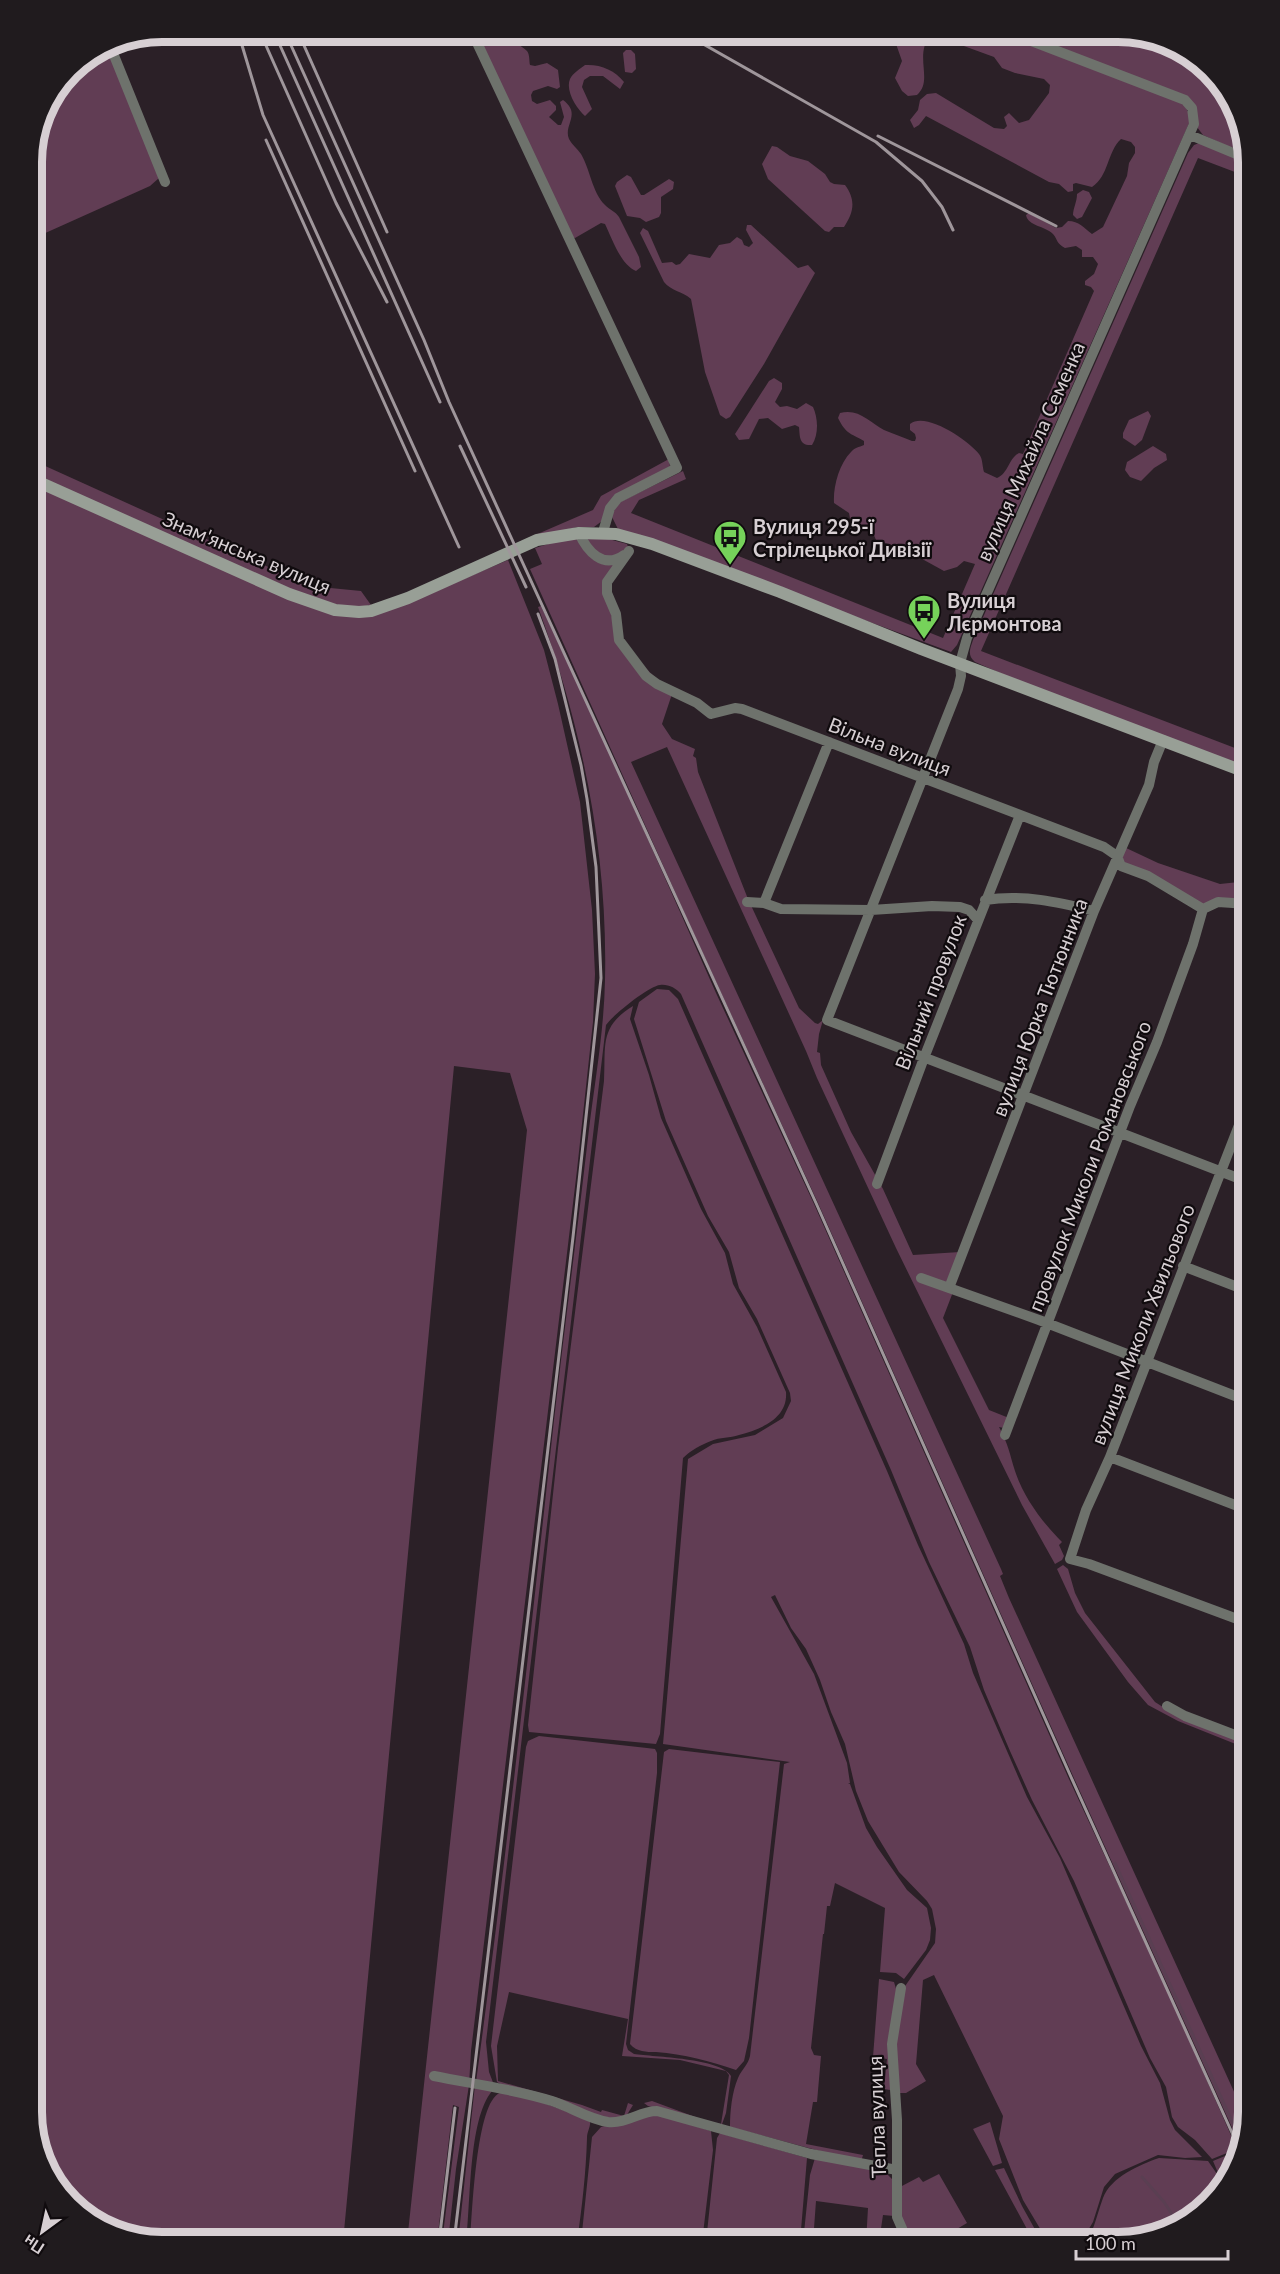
<svg xmlns="http://www.w3.org/2000/svg" width="1280" height="2274" viewBox="0 0 1280 2274" font-family="Lato,sans-serif">
  <style>
    .green { fill: #613d54 }
    .lines { fill: none; stroke-linecap: round; stroke-linejoin: round }
    .stream { stroke: #5a3f52; stroke-width: 3 }
    .street { stroke: #6e726c; stroke-width: 10 }
    .secondary { stroke: #989f96; stroke-width: 12 }
    .rail { stroke: #9f969b; stroke-width: 3 }
    .labels { text-anchor: middle; dominant-baseline: central; stroke-width: 4.5; stroke-linejoin: round; paint-order: stroke }
    .street-label { font-size: 20px; fill: #d7cfd3; stroke: #100b0e }
    .poi-label { font-size: 20px; font-weight: bold; fill: #d7cfd3; stroke: #100b0e; text-anchor: start }
    .rim { fill: none; stroke: #d7cfd3; stroke-width: 8 }
  </style>
  <rect width="100%" height="100%" fill="#2b2027"/>
  <path class="green" d="M472 32H515L513 36C516 45 521 45 527 51 530 55 529 61 530 65L535 66 547 63 558 70 560 87 557 89 548 86 533 91 531 95 532 101 537 104 550 100 556 106V110L549 117 558 125H561L564 117 560 102 563 100C582 114 563 125 569 139 572 145 577 148 581 154 590 169 592 192 605 205 610 210 615 211 619 217L639 257 641 267 636 271C620 264 612 238 605 224L601 223 575 238 571 237Z
    M906 32H997L1182 102 1185 105 1191 119 957 645 951 652 618 529 612 517 613 511 620 502 683 471 686 479 639 500 631 513 943 638 975 564 964 561 957 567 944 571 904 549 876 540 873 533 851 524 849 513 834 503C833 487 839 464 851 452 854 448 859 447 864 445V441C850 433 846 434 838 418L840 413C859 408 869 422 884 430 893 434 903 437 912 441H915L916 438 915 434 910 430V424C926 411 969 441 979 454 983 459 982 466 984 472L997 478C1009 473 1008 459 1019 453L1023 454 1094 291 1091 287 1085 285V281L1094 274 1098 264 1093 257H1082V250L1076 246 1065 248C1056 243 1058 240 1053 234 1045 226 1028 226 1026 215L1029 213 1056 228 1062 227 1068 221C1079 221 1084 228 1092 234L1103 227 1127 176 1129 163 1135 153V147L1131 142 1121 139C1107 152 1109 176 1092 187L1076 183 1073 184V191L1068 192 1059 184 1049 182 926 116 919 125 914 128 910 120 918 110 920 100 927 94 936 93 994 128 1004 129 1007 126 1004 117 1009 113 1019 123 1029 120 1049 93 1050 85 1044 79 1015 73 1002 68 994 57 931 34C913 56 934 80 917 95L908 96 902 91 895 78 902 61 896 44 899 37Z
    M1014 32H1127L1191 54 1235 104 1247 155 1203 135 1197 127 1194 104Z
    M107 45 159 178 150 186 32 239C32 174 24 124 69 71 78 60 95 52 107 45Z
    M626 50H631L635 54 636 69 632 73 625 72 623 53Z
    M585 65C600 64 615 70 624 82L620 89 603 76H590L584 80 582 87 592 109 585 116C577 109 565 91 570 79 573 73 580 69 585 65Z
    M1199 143 1248 163V177L1198 158 981 651 1248 753V768L1007 676 975 662C967 655 970 649 973 640L1188 153 1194 145Z
    M772 146 777 147 790 156 808 161 825 174 830 182 834 184 845 185C856 200 854 212 844 227H834L829 232 825 231 768 179 762 164Z
    M627 175 631 177 641 195H644L669 179 674 182 673 189 661 197V213L659 217 646 222 640 218 627 216 615 186 617 182Z
    M1083 190 1089 192 1092 198 1082 217 1077 219 1073 215C1073 208 1077 202 1077 194Z
    M747 225H751L798 268 808 265 815 273 764 364 730 417 726 419 720 415 705 372 691 299C682 291 671 291 664 282L640 233 643 228 648 231 662 263 672 262 676 265 680 264 689 254 710 258 719 245 730 243 737 237 742 240 744 245 749 247 753 243 746 230Z
    M774 378 782 383V389L775 402 780 407 787 406 797 409 806 403 813 407C818 418 819 434 812 445 799 446 800 437 799 427L795 425 782 429 768 418 759 419 749 439 739 440 735 434 769 381Z
    M1148 411 1151 416 1142 440 1135 446 1123 438V433L1129 420Z
    M1153 446 1166 454 1167 460 1154 468 1141 481 1130 477 1125 470 1127 462Z
    M669 459 670 467 617 496 602 521 594 527H577L519 542 593 510 601 496Z
    M32 460 310 586 361 591 371 605 359 607 323 603 32 475Z
    M32 484 321 611 410 602 508 560 544 650 558 704 580 802 592 910 595 974 593 1022 577 1170 471 2051 469 2085 456 2169 448 2242H442L459 2107 453 2105 437 2242H407L527 1130 510 1073 454 1066 343 2242H153L90 2221 45 2170 32 2112Z
    M568 538H605L627 544 628 547 604 582 617 640 672 694 662 724 672 739 695 749 693 756 696 758 698 772 748 899 799 1008 815 1023 818 1024 823 1020 819 1034 817 1052 820 1053 821 1065 851 1132 883 1189 913 1255 960 1252 953 1292 943 1318 989 1410 1009 1418 1004 1428 999 1427C1008 1443 1010 1455 1015 1471 1024 1498 1043 1523 1062 1542L1059 1545 1064 1556 1062 1560 1055 1564 1022 1505 896 1248 817 1078 806 1051 667 747 631 762 1001 1569 1003 1574 1000 1576 1009 1598 1236 2096 1241 2095C1251 2116 1246 2121 1239 2143L1073 1776 818 1203 689 923 530 569 542 564 535 548Z
    M541 606 610 754 716 993 814 1204 1068 1777 1164 1983 1237 2149 1212 2159 1195 2140 1178 2127 1172 2117 1166 2087 1150 2058 1074 1881 1032 1800 1010 1751 984 1690 970 1647 929 1562 891 1470 681 994C676 988 668 984 660 985 649 986 613 1015 606 1025L486 2042 489 2072 494 2085 476 2082C506 1862 530 1640 554 1420 565 1323 578 1226 589 1129 595 1080 604 1031 605 980 608 852 582 727 538 607Z
    M1124 847 1158 863 1220 884 1248 881V901L1203 904 1124 863 1121 854Z
    M657 989 669 990 678 999 887 1471 918 1545 964 1644 973 1673 1027 1797 1060 1858 1141 2046 1160 2083 1170 2120 1175 2130 1202 2157 1185 2158 1158 2155 1115 2174 1104 2187 1093 2222 1081 2242H1048L1023 2200 999 2139 1003 2116 934 1975 923 1980 916 2064 926 2081 906 2093H898L894 2045 901 1992 935 1943 936 1929 932 1909 927 1901 899 1872 868 1821 856 1791 845 1744 831 1712 820 1680 806 1649 791 1628 775 1595 771 1597 814 1674 847 1763 850 1783 848 1784H850L866 1828 877 1847 907 1890 927 1908 931 1928 930 1940 926 1950 904 1979 896 1973 880 1972 885 1908 835 1883 830 1906H827L824 1934H823L811 2048 814 2055 821 2056 817 2102H813L806 2144 863 2155 861 2162 730 2127C730 2111 732 2092 738 2078 742 2069 748 2065 750 2056L784 1764 790 1762 663 1744 688 1459 713 1444 755 1435 783 1418 791 1401 790 1393 757 1319 739 1288 729 1252 708 1216 666 1121 634 1019 639 1002Z
    M633 1006 630 1019 649 1075 661 1118 701 1209 725 1253 733 1284 757 1327 786 1392C788 1418 762 1429 739 1435 730 1438 720 1437 711 1441 701 1445 691 1450 683 1458L660 1734 656 1744 529 1732 528 1725 558 1448 604 1081C606 1045 599 1027 633 1006Z
    M1063 1565 1068 1569 1075 1593 1085 1613 1155 1702 1166 1709 1248 1742V1749L1178 1721 1148 1705 1128 1682 1077 1612 1057 1569Z
    M539 1736 647 1748 655 1749 657 1753V1773L626 2044 628 2050 634 2054C654 2057 721 2058 731 2076L726 2113 721 2127 648 2106 644 2103 652 2101 706 2121 721 2124 729 2075 726 2071 680 2060 622 2056 628 2019 509 1992 497 2046 498 2081 582 2105 601 2112 602 2110 624 2116 628 2103 633 2105 625 2118 617 2120 602 2118 553 2100 507 2088 497 2082 491 2046 526 1747 528 1741Z
    M669 1749 780 1762 749 2038 744 2061 736 2070C710 2061 684 2054 656 2052 646 2052 637 2052 630 2044L664 1752Z
    M879 1979 894 1982 897 1992 890 2090 884 2089 887 2059 873 2057Z
    M475 2085 492 2091C468 2120 471 2204 466 2242H458Z
    M500 2093 530 2098 590 2120C591 2127 587 2131 587 2138 586 2173 582 2207 577 2242H470C472 2216 476 2101 500 2093Z
    M644 2115H661L711 2131 713 2150 702 2242H581L592 2137 601 2127Z
    M990 2122 1002 2163 993 2166 973 2129Z
    M720 2133 807 2158 800 2242H706L717 2138Z
    M1237 2151 1227 2184 1224 2187 1213 2161Z
    M815 2158 879 2171 887 2174 892 2179 894 2216 883 2215 879 2242H866L868 2208 816 2201 813 2242H803L810 2175Z
    M1159 2158 1208 2161 1217 2174 1222 2189 1176 2229 1118 2242H1086C1095 2228 1097 2214 1103 2198 1111 2177 1139 2165 1159 2158Z
    M1004 2168 1022 2206 1042 2242H1034L995 2170Z
    M939 2174 967 2223 935 2242H912L901 2221 900 2187 919 2177 923 2182Z"/>
  <g class="lines">
    <path class="stream" d="M1115 1863 1240 2139
      M1142 2177 1164 2202 1180 2226"/>
    <path class="street" d="M472 32 677 468 618 498 610 508 603 532
      M1008 32 1185 100 1192 108 1194 124 967 638 960 663 961 676 958 689C914 799 871 910 827 1020L1248 1182
      M109 43 165 182
      M1190 135 1248 159
      M579 533C587 551 603 570 624 555
      M629 551 607 582V593L616 614 619 640 646 676 657 684 697 703 711 714 735 708 742 709 1104 847 1117 856 1121 866 1148 876 1203 909 1218 902 1248 904
      M985 900C1023 894 1058 902 1094 911
      M747 902 764 903 781 909 871 910 932 906 960 907 969 910 978 920
      M764 903 829 742
      M877 1184 924 1058 1020 815
      M1183 1266 1248 1291
      M921 1278 1039 1320 1248 1401
      M949 1288 1094 911 1149 785 1154 762 1163 740
      M1005 1435 1130 1106 1157 1042 1193 944 1203 909
      M1110 1457 1248 1510
      M1248 1623 1089 1564 1070 1559 1086 1510 1110 1457 1248 1102
      M1167 1706 1185 1716 1248 1740
      M901 1988 892 2044 897 2120V2217L908 2242
      M434 2076C473 2084 514 2089 552 2101 571 2107 588 2119 608 2122 626 2124 640 2111 657 2111L811 2154 897 2170"/>
    <path class="secondary" d="M32 479 289 594 335 610 359 612 371 611 408 598 537 540 579 533 616 534 652 544 780 592 921 649 1248 773"/>
    <path class="rail" d="M238 32 263 115 459 547
      M260 32 336 203 387 302
      M274 32 440 402
      M285 32 424 340 449 402 816 1203 1071 1777 1238 2146
      M298 32 387 232
      M682 32 876 142 922 181 942 207 953 230
      M878 136 1056 226
      M266 140 415 471
      M460 446 526 587
      M439 2242 455 2108
      M454 2242 573 1237 601 978 596 867 587 799 581 765 555 659 538 614"/>
  </g>
  <defs>
    <g id="bus-pin" transform="scale(1.725)"><path d="M0 17L-7.5 6A9.5 9.5 0 1 1 7.5 6Z" fill="#76d25a" stroke="#100b0e"/><path d="M-5-6H5V4H4V6H2V4H-2V6H-4V4H-5ZM-3.5-4V0h7V-4ZM-3.5 1.2v1.5H-2V1.2ZM2 1.2v1.5H3.5V1.2Z" fill="#111"/></g>
  </defs>
  <g fill-rule="evenodd">
    <use href="#bus-pin" x="730" y="537"/>
    <use href="#bus-pin" x="924" y="611"/>
  </g>
  <g class="labels">
    <g class="street-label">
      <text transform="translate(1030 451) rotate(-66)">вулиця Михайла Семенка</text>
      <text transform="translate(247 552) rotate(23)">Знам'янська вулиця</text>
      <text transform="translate(890 746) rotate(21)">Вільна вулиця</text>
      <text transform="translate(930 992) rotate(-69)">Вільний провулок</text>
      <text transform="translate(1039 1007) rotate(-69)">вулиця Юрка Тютюнника</text>
      <text transform="translate(1089 1166) rotate(-69)">провулок Миколи Романовського</text>
      <text transform="translate(1142 1324) rotate(-69)">вулиця Миколи Хвильового</text>
      <text transform="translate(876 2117) rotate(-92)">Тепла вулиця</text>
    </g>
    <g class="poi-label">
      <text x="753" y="526">Вулиця 295-ї<tspan x="753" dy="23">Стрілецької Дивізії</tspan></text>
      <text x="947" y="600">Вулиця<tspan x="947" dy="23">Лєрмонтова</tspan></text>
    </g>
  </g>
  <path d="M0 0H1280V2274H0ZM162 42H1118A120 120 0 0 1 1238 162V2112A120 120 0 0 1 1118 2232H162A120 120 0 0 1 42 2112V162A120 120 0 0 1 162 42Z" fill="#201b1e" fill-rule="evenodd"/>
  <path class="rim" d="M162 42H1118A120 120 0 0 1 1238 162V2112A120 120 0 0 1 1118 2232H162A120 120 0 0 1 42 2112V162A120 120 0 0 1 162 42Z"/>
  <g transform="translate(42 2232) rotate(213)" stroke="#100b0e" stroke-width="4.5" paint-order="stroke">
  <path d="M0-4.5L10 22L0 15L-10 22Z" fill="#d7cfd3"/>
  <text y="-9" font-size="16" font-weight="bold" text-anchor="middle" fill="#d7cfd3">Пн</text>
  </g>
  <path d="M1076 2250v9h152v-9" fill="none" stroke="#d7cfd3" stroke-width="3"/>
  <text x="1085" y="2250" font-size="18" fill="#d7cfd3" stroke="#100b0e" stroke-width="4.5" paint-order="stroke">100 m</text>
</svg>
